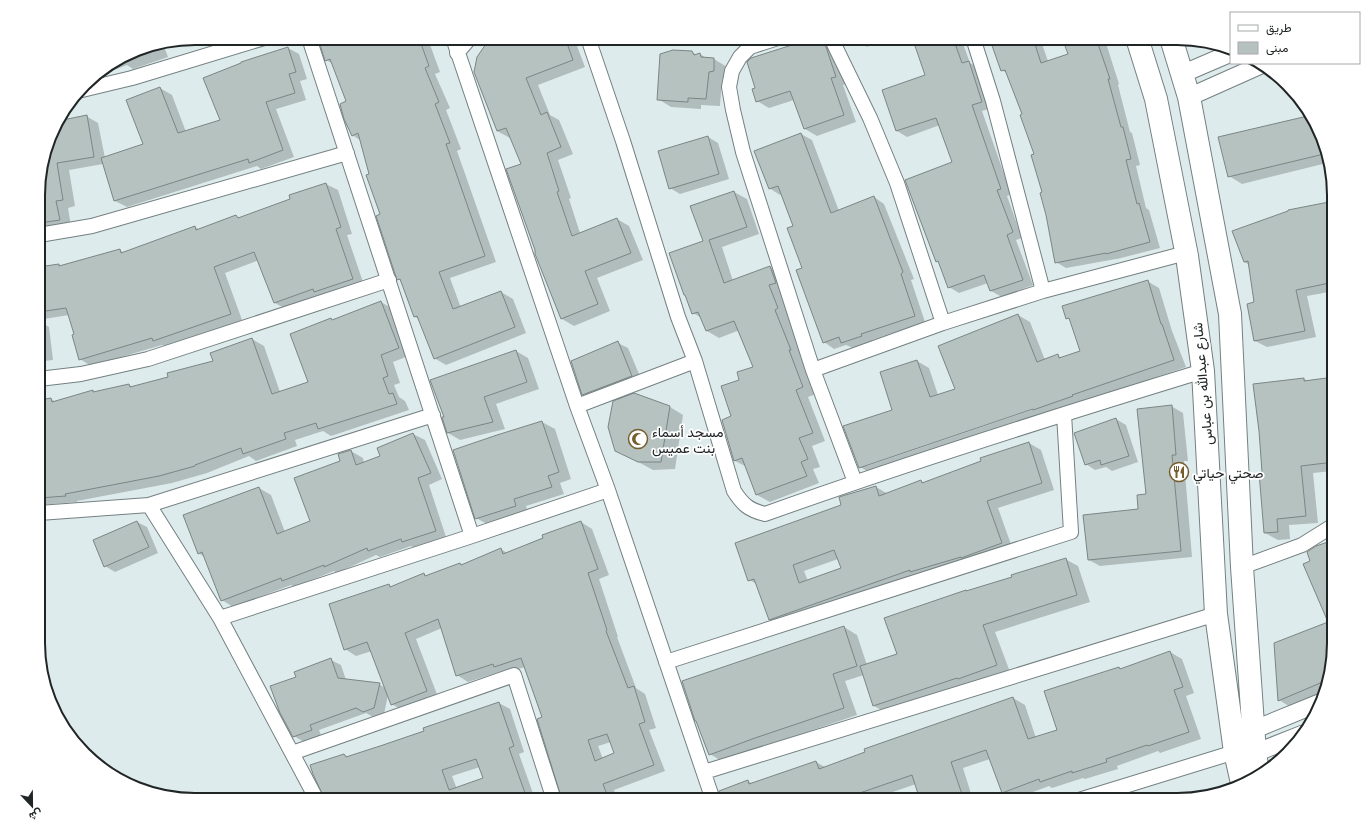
<svg xmlns="http://www.w3.org/2000/svg" width="1372" height="838" viewBox="0 0 1372 838" font-family="'Noto Serif',Vazirmatn,serif">
  <style>
    .shadow { fill: #0003; fill-rule: evenodd }
    .building { fill: #b6c2c0; stroke: #7b8684; fill-rule: evenodd }
    .lines { fill: none; stroke-linecap: round; stroke-linejoin: round }
    .minor-casing { stroke: #748081; stroke-width: 16 }
    .tertiary-casing { stroke: #748081; stroke-width: 19 }
    .primary-casing { stroke: #748081; stroke-width: 24 }
    .minor { stroke: #fff; stroke-width: 14 }
    .tertiary { stroke: #fff; stroke-width: 17 }
    .primary { stroke: #fff; stroke-width: 22 }
    .labels { text-anchor: middle; dominant-baseline: central; stroke-width: 3.5; stroke-linejoin: round; paint-order: stroke }
    .street-label { font-size: 14px; fill: #202525; stroke: #fff }
    .poi-label { font-size: 14px; fill: #202525; stroke: #fff; text-anchor: start }
    .rim { fill: none; stroke: #202525; stroke-width: 2 }
  </style>
  <rect width="100%" height="100%" fill="#deebed"/>
  <path class="shadow" d="M197 38H219L206 43Z
    M319 38H423L429 42 440 72 435 74 450 108 446 110 461 149 457 151 496 262 450 278 461 308 501 292 513 299 526 333 446 365 434 358 419 319 415 317 402 281 398 279 360 140 352 135 347 102 333 64 326 60Z
    M491 38H574L585 67 538 85 550 115 559 120 573 154 558 160 571 198 569 199 580 233 617 219 629 226 643 260 597 278 610 311 574 326 562 319 536 253 507 170 522 165 511 137 510 138 497 131Z
    M817 38H825L847 84 843 85 856 122 817 136 805 129 794 100 769 108 757 101 756 88Z
    M855 38H885L867 47 857 41Z
    M924 38H961L970 63 979 68 992 108 982 111 1011 194 1007 196 1022 238 1016 240 1033 285 1002 297 991 291 988 283 959 293 949 287 940 263 937 261 953 163 940 125 907 137 897 131 927 76Z
    M998 38H1059L1042 44 1048 61 1069 54 1063 38H1108L1109 42 1106 43 1119 84 1118 85 1130 132 1132 133 1140 165 1136 166 1146 208 1149 210 1160 248 1117 259H1116L1066 268 1056 262 1036 154 1023 115 1008 74 1002 70Z
    M163 44 168 57 133 69 127 65 89 80 91 77 135 50Z
    M288 48 299 54 307 79 300 81 306 100 276 109 294 157 261 169 257 166 127 207 115 201 103 164 69 170 75 206 68 208 71 226 39 232V174L54 125 57 122 86 116 98 123 105 158 144 145 160 88 172 95 186 132 222 120Z
    M692 52 697 55 700 54 708 59H714L727 67V78L722 79 720 106 701 105V109L671 107 658 99Z
    M1313 116 1327 163 1242 184 1229 176 1220 138Z
    M801 134 812 140 839 211 874 197 884 204 914 279 911 280 925 322 872 340V342L853 348 846 345 834 349 824 342 803 268 795 226 782 194 780 195 769 188Z
    M708 137 718 143 729 179 680 194 670 188Z
    M326 184 338 190 352 234 347 235 364 285 286 309 275 303 259 260 225 273 242 320 166 347 162 345 91 366 80 359 75 335 69 315 44 319 39 316V268L58 265 60 266 120 250 124 253 195 227 200 230 236 216 240 219 292 199Z
    M734 192 747 199 759 234 722 247 733 281 770 267 783 274 790 316 788 317 804 357 802 358 816 394 808 397 825 441 812 446 820 467 813 469 819 483 770 502 757 495 747 467 735 461 732 417 740 381 755 367 740 330 719 338 707 331 702 318 693 313 704 242Z
    M1334 202V291L1307 296 1316 337 1267 347 1255 341 1248 305 1255 303 1250 265 1244 262Z
    M1147 281 1159 288 1172 331 1186 367 872 474 860 467 894 410 917 361 929 368 938 395 957 389 1018 315 1030 322 1045 360 1058 356 1063 358 1081 352 1071 320 1067 318ZM1037 406 1038 408 867 466V464Z
    M381 302 393 309 411 355 393 362 400 383 394 385 399 397 405 401 409 410 331 436 323 431 295 440 297 446 256 461 249 456 207 473 172 483 77 501V502L39 505V401L51 399 56 402 93 392 95 393 129 385 134 387 169 378 214 362 252 339 264 346 280 392 310 383 331 319 333 321Z
    M39 321 49 327 53 360 44 361 45 374 39 375Z
    M618 343 628 348 642 381 593 400 583 394Z
    M516 351 528 358 539 389 496 404 505 429 460 440 448 433Z
    M1334 378V496L1332 471 1313 473 1318 523 1289 525 1290 539 1278 540 1265 533 1263 473 1304 379 1308 381Z
    M1171 406 1183 413 1188 461H1184L1192 557 1100 566 1089 560 1139 510 1147 494Z
    M670 407 683 415 675 469 653 470 616 450Z
    M1116 419 1126 425 1138 462 1112 471 1106 467 1095 470 1086 464Z
    M542 422 555 429 571 479 560 483 564 494 526 506 528 513 489 525 476 518Z
    M413 434 425 440 442 479 429 485 446 537 415 548 411 546 380 557 376 555 337 573 334 571 294 587 291 585 233 607 222 600 205 557 198 553 259 488 271 495 285 532 311 522 342 462 351 451 363 458 364 463 381 457 378 449Z
    M1029 443 1041 450 1054 490 998 508 1013 550 781 626 769 619 757 584 749 580 842 506 876 487 888 494 921 481 924 483ZM838 559 842 569 808 581 804 571Z
    M137 522 147 527 158 553 115 572 105 566Z
    M581 522 592 529 609 575 599 579 618 637H617L636 688 645 694 656 728 649 730 665 771 614 790 617 800H567L544 717 525 667 506 673 502 671 468 682 457 675 442 628 416 639 438 697 403 711 392 704 388 695 384 714 373 717 366 713 319 730 321 735 304 742 294 736 298 678 331 660 341 665 346 680 379 684 385 688 372 651 356 656 345 649 389 585 392 587 423 574 427 576 460 564 462 565 501 549 507 553ZM611 742 615 754 603 759 598 746Z
    M1328 543 1334 546V616L1312 561Z
    M1065 559 1078 566 1090 602 995 632 1010 672 887 713 874 706 864 675 845 681 857 715 769 745 723 762 710 754 844 627 857 635 867 665 898 654 966 591 968 592 1013 578Z
    M1170 652 1182 659 1194 693 1186 696 1201 739 1160 753 1158 751 1117 766 1118 769 1085 779 1083 778 1052 788 1049 786 1014 799 1002 792 990 759 963 768 973 800H921L916 784 884 795 886 800H722L748 781 753 784 816 762 825 767 1013 698 1025 705 1036 738 1058 730 1119 668 1121 669Z
    M1334 653 1321 696 1292 708 1279 700Z
    M499 703 510 709 524 752 519 754 535 799 532 800H326L344 755 349 757 425 731ZM480 767 484 779 457 789 452 776Z"/>
  <path class="building" d="M318 38H419L429 66 425 68 439 102 435 104 450 143 446 144 485 256 439 272 453 309 501 291 515 327 434 359 417 316 414 317 400 279 397 280 376 216 380 214 366 175 369 174 358 133 352 136 344 119 340 104 346 101 330 59 325 61Z
    M490 38H565L573 60 526 78 541 115 547 112 561 147 547 153 559 191 557 192 572 236 617 218 631 253 585 271 598 304 561 319 535 254V250L506 169 521 164 506 128 497 131 474 72 477 57Z
    M814 38H823L836 77 831 78 844 115 804 129 790 91 756 102 752 89 755 88 747 62 751 58Z
    M928 38H953L962 63 969 61 982 102 972 105 1001 189 997 190 1013 232 1007 235 1023 280 990 291 984 275 948 288 938 261 936 262 905 180 952 162 936 118 896 131 882 90 925 75 914 43Z
    M997 38H1033L1041 63 1068 54 1062 38H1096L1110 79H1108L1121 127H1123L1131 159 1126 160 1137 204 1139 203 1150 242 1106 254V253L1055 263 1046 215 1040 193 1042 192 1031 155 1034 154 1020 115 1022 114 1005 70 1001 71 990 40Z
    M288 47 296 72 289 74 295 93 266 102 283 150 249 163 248 159 114 201 101 158 143 144 126 100 160 87 178 133 220 120 203 78 241 63V62Z
    M673 50 692 51 694 55 700 53 701 57 714 58V71L709 72 706 99 688 98V102L657 100 660 54Z
    M87 115 94 157 57 163 63 200 56 201 60 220 39 223V174L54 125 58 121Z
    M1312 115 1324 154 1228 177 1218 137Z
    M801 133 831 213 874 196 903 272 901 274 915 316 861 334 862 336 841 343 839 337 823 343 796 270 802 268 787 228 793 226 778 186 769 189 754 151Z
    M708 136 719 174 669 189 658 151Z
    M326 183 341 227 336 229 353 279 314 292 313 289 274 303 254 252 214 267 231 314 153 341 152 338 79 360 72 335 74 334 66 308 39 312V267L59 264V266L120 249 121 253 195 226 196 230 236 215 238 218 290 199 289 195Z
    M734 191 747 227 709 240 724 283 770 266 776 283 769 285 778 308 775 310 791 350H789L803 387 796 390 813 433 799 438 808 459 801 462 807 476 756 495 742 458 734 461 722 420 731 416 721 386 739 380 737 372 753 367 734 321 706 331 698 312 692 314 685 295H684L669 253 703 241 690 206Z
    M1334 201V282L1296 290 1305 331 1254 341 1247 304 1254 302 1248 261 1244 262 1232 231 1288 211V210Z
    M1148 280 1161 324H1162L1174 360 1072 395 1073 396 1033 410V409L859 468 843 426 892 410 880 372 917 360 930 397 955 389 938 346 1018 314 1037 362 1058 354 1059 358 1080 351 1069 318 1066 319 1062 306Z
    M381 301 399 348 381 355 388 376 383 378 389 394 393 393 397 404 318 429 316 423 284 433 286 439 243 454 241 448 195 465V466L159 476 65 494 66 496 39 498V400L51 398 52 402 93 390V392L129 384 130 387 168 377 167 373 213 361 210 353 252 338 272 394 308 382 290 334 331 318 332 320Z
    M618 341 632 376 582 395 571 361Z
    M516 350 527 382 484 397 493 422 447 433 442 417H444L430 380Z
    M1334 377V462L1301 466 1306 516 1277 519 1278 532 1264 533 1259 472H1262L1259 431 1253 384 1304 378V381Z
    M634 393 670 406 661 462H638L615 451 608 427 613 401Z
    M1172 405 1176 455H1172L1181 551 1088 560 1083 515 1138 509 1137 495 1146 494 1137 409Z
    M1116 418 1129 456 1101 465 1100 460 1085 465 1074 433Z
    M542 421 559 472 548 476 552 487 514 499 516 506 475 519 453 450 497 435Z
    M413 433 431 473 418 478 436 531 402 542 401 539 368 551 367 548 324 567V565L282 581 281 578 221 601 202 552 198 554 183 515 259 487 277 534 310 521 294 478 340 461 338 454 351 450 356 465 380 456 377 448Z
    M1029 442 1042 483 987 501 1002 543 961 558V557L910 572V570L769 620 754 579 748 581 735 543 841 505 839 497 876 486 879 496 921 480 922 483 981 461 980 458ZM834 550 841 568 799 583 793 565Z
    M137 521 149 547 104 567 93 540Z
    M581 521 598 569 588 573 607 630 606 631 628 688 634 686 645 722 639 724 654 765 603 784 609 800H562L537 719 542 717 521 658 494 667 493 664 456 676 438 619 405 633 427 691 391 705 367 642 344 650 329 604 389 584 390 587 424 573 425 576 460 563 461 565 501 548 503 554 543 538 542 535ZM607 734 614 753 595 761 588 740Z
    M1328 542 1334 554V653L1325 681 1278 701 1274 643 1328 622 1303 564 1310 561 1307 552 1316 546Z
    M1066 558 1077 595 983 625 997 665 958 679 957 678 873 706 860 666 897 654 884 618 966 590V591L1012 577 1011 575Z
    M844 626 857 666 833 674 844 708 755 738 709 755 696 721H695L682 681Z
    M1170 651 1183 687 1174 690 1189 732 1148 746 1147 745 1106 759 1107 762 1072 773V771L1040 782 1039 779 1002 793 986 750 951 762 964 800H920L912 775 851 796 852 800H721L719 791 748 780 749 784 816 761 819 769 865 752 864 749 1013 697 1028 739 1057 730 1044 691 1119 667 1120 669Z
    M331 658 338 678 380 683 374 708 363 712 356 708 310 725 312 730 293 737 280 713 270 686 296 677 294 672Z
    M499 702 514 746 509 748 525 793 505 800H325L313 774 310 765 344 754 346 757 383 745 424 731 423 728ZM476 759 483 778 449 790 442 770Z"/>
  <g class="lines">
    <g class="minor-casing">
      <path id="minor" d="M309 38 472 536
        M453 38 577 406 608 490 713 800
        M588 38 623 141 678 317 695 361 734 491C743 505 749 510 765 514 910 462 1056 416 1203 371
        M778 38 750 47 740 57 732 71 729 87 733 110 743 152 813 370 855 482
        M831 38 870 118 897 183 943 323
        M973 38 993 101 1043 291
        M457 53 470 38
        M82 90 132 78 264 38
        M39 235 92 226 347 153
        M813 370 943 323 1043 291 1186 253
        M39 379 81 374 148 359 389 280
        M577 406 695 361
        M149 505 220 618 317 800
        M39 513 149 505 433 415
        M1242 567 1302 545 1334 525
        M220 618 472 536 608 490
        M666 662 1071 532 1064 414
        M292 753 514 675 554 800
        M704 772 1216 614
        M1079 800 1235 752"/>
    </g>
    <g class="tertiary-casing">
      <path id="tertiary" d="M1182 74 1231 53
        M1189 97 1263 64
        M1253 730 1319 703
        M1255 753 1303 734"/>
    </g>
    <g class="primary-casing">
      <path id="primary" d="M1137 38 1156 99 1187 256 1203 371 1216 614 1235 752 1242 783
        M1171 38 1189 97 1230 314 1242 567 1255 753 1259 777"/>
    </g>
    <use href="#minor" class="minor"/>
    <use href="#tertiary" class="tertiary"/>
    <use href="#primary" class="primary"/>
  </g>
  <defs>
    <g id="mosque-ring" transform="scale(1)"><circle r="9.5" fill="#fff" stroke="#775c2e" stroke-width="1.5"/><path d="M3.5-4.9A6 6 0 1 0 3.5 4.9A5 5 0 1 1 3.5-4.9Z" fill="#775c2e"/></g>
    <g id="restaurant-ring" transform="scale(1)"><circle r="9.5" fill="#fff" stroke="#775c2e" stroke-width="1.5"/><path d="M-5-6h1v4h1v-4h1v4h1v-4h1v5L-1.5 .5V6h-2V.5L-5-1ZM5-6V6H3V1.5H1.5Q1.5-4 5-6Z" fill="#775c2e"/></g>
  </defs>
  <g fill-rule="evenodd">
    <use href="#mosque-ring" x="638" y="439"/>
    <use href="#restaurant-ring" x="1179" y="472"/>
  </g>
  <g class="labels">
    <g class="street-label">
      <text transform="translate(1202 384) rotate(-95)">شارع عبدالله بن عباس</text>
    </g>
    <g class="poi-label">
      <text x="652" y="431">مسجد أسماء<tspan x="652" dy="16">بنت عميس</tspan></text>
      <text x="1193" y="472">صحتي حياتي</text>
    </g>
  </g>
  <path d="M0 0H1372V838H0ZM195 45H1177A150 150 0 0 1 1327 195V643A150 150 0 0 1 1177 793H195A150 150 0 0 1 45 643V195A150 150 0 0 1 195 45Z" fill="#fff" fill-rule="evenodd"/>
  <path class="rim" d="M195 45H1177A150 150 0 0 1 1327 195V643A150 150 0 0 1 1177 793H195A150 150 0 0 1 45 643V195A150 150 0 0 1 195 45Z"/>
  <rect x="1230" y="12" width="130" height="52" fill="#ffffff" stroke="#a6a8a8"/>
  <rect x="1238" y="25" width="20" height="6" fill="#ffffff" stroke="#a6a8a8"/>
  <text x="1266" y="32" font-size="12" fill="#202525">طريق</text>
  <rect x="1238" y="42" width="20" height="12" fill="#b6c2c0" stroke="#a6a8a8"/>
  <text x="1266" y="52" font-size="12" fill="#202525">مبنى</text>
  <g transform="translate(32 806) rotate(158)" stroke="#ffffff" stroke-width="3" paint-order="stroke">
  <path d="M0-3L7 15L0 10L-7 15Z" fill="#202525"/>
  <text y="-6" font-size="11" font-weight="bold" text-anchor="middle" fill="#202525">ش</text>
  </g>
</svg>
